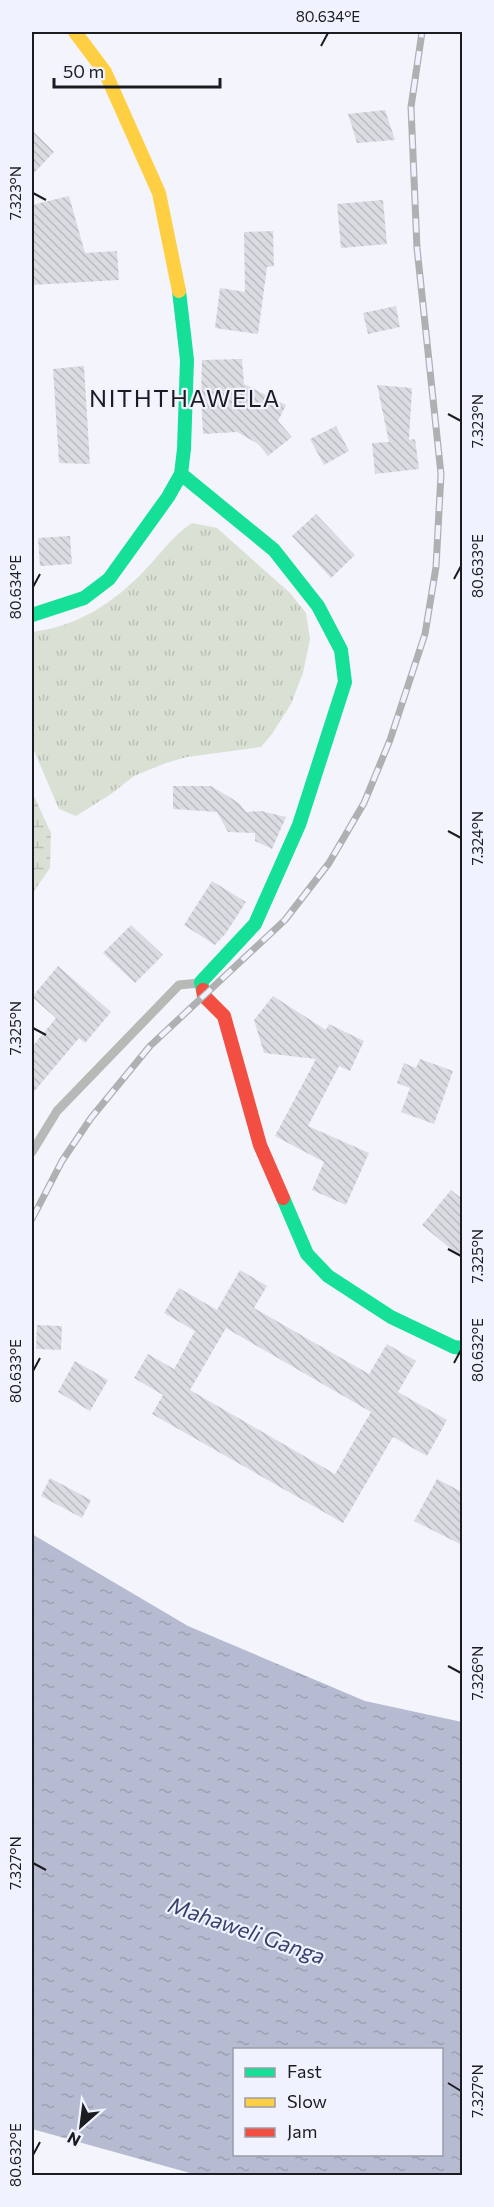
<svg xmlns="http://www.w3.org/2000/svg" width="494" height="2207" viewBox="0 0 494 2207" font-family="Commissioner,sans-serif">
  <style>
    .wetland { fill: url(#wetland-marsh) }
    .park { fill: url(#park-tufts) }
    .water { fill: url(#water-ripples); fill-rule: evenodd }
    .building { fill: url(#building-back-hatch); fill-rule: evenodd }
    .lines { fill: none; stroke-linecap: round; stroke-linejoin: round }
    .lane { stroke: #b7b9b6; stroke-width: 9 }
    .fast { stroke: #16e098; stroke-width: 14 }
    .slow { stroke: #ffcf43; stroke-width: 14 }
    .jam { stroke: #f24e42; stroke-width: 14 }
    .rail-casing { stroke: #afb0b1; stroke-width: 7 }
    .rail { stroke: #f0f3ff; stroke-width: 4.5; stroke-dasharray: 14; stroke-linecap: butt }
    .ticks { fill: none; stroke: #1b1c20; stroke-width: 2 }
    .labels { text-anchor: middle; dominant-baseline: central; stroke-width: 4.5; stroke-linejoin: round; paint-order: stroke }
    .water-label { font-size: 22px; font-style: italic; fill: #39406b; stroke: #f0f3ff }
    .quarter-label { font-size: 24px; letter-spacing: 1.5px; fill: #1b1c20; stroke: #f0f3ff }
    .neatline { fill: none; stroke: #1b1c20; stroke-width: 2 }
    .ticks-label { font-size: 15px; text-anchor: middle; fill: #1b1c20 }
  </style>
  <defs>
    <pattern id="wetland-marsh" width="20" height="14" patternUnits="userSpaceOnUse" patternTransform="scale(1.5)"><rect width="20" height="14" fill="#d9e0d4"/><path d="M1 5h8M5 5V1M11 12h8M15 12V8" fill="none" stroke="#bac0b6"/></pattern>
    <pattern id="park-tufts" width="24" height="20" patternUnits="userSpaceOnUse" patternTransform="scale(1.5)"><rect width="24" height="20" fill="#d9e0d4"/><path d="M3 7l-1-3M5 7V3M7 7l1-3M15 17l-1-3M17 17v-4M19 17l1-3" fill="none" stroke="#bac0b6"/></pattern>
    <pattern id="water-ripples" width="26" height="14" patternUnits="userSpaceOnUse" patternTransform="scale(1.5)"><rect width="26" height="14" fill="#b6bbd1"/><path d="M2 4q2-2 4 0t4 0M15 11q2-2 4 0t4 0" fill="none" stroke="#9ca0b3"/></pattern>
    <pattern id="building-back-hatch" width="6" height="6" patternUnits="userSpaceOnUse" patternTransform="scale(1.5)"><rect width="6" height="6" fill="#dbdce1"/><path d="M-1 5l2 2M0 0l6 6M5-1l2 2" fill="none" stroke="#bbbcc1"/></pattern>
  </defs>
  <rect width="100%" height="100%" fill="#f4f5fc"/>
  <path class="wetland" d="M32 792 51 833 50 868 32 894Z"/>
  <path class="park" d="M192 523 217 528 290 593 306 613 310 639 303 673 291 704 272 734 261 747 187 757 166 763 134 776 111 794 76 816 59 809 32 746V632C76 627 112 604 143 572 160 555 172 536 192 523Z"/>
  <path class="water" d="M32 1534 188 1626 365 1701 462 1722V2175H197L32 2129ZM234 2050H442V2154H234Z"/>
  <path class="building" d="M385 110 395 140 357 143 348 114Z
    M32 130 54 152 32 175Z
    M69 196 85 253 117 251 119 280 32 285V205Z
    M383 200 387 244 341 248 337 204Z
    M273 231 274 266 267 267 258 334 215 328 220 288 245 292 244 232Z
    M396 306 400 327 368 334 363 313Z
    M242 359 244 384 286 405 278 421 292 437 268 456 258 444 237 432 203 434 201 397 202 360Z
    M84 366 90 464 59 463 53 369Z
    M377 385 412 388 409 440 415 439 419 469 375 474 372 443 389 442Z
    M336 426 349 451 324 465 310 439Z
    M316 514 355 555 331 578 292 536Z
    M70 536 72 564 40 566 38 538Z
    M173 786H211L239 803 246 812 261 811 286 817 272 849 255 841V833L228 832 217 812 173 809Z
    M212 881 246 902 226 933 215 945 184 925Z
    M131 925 163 955 135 983 103 953Z
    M58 966 111 1012 85 1043 79 1038 32 1094V1047L56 1018 32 997Z
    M273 996 326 1030 329 1024 364 1041 350 1071 339 1066 308 1126 369 1153 346 1205 312 1190 324 1162 275 1136 316 1059 264 1053 254 1020Z
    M420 1059 453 1071 434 1124 401 1112 410 1088 397 1083 404 1063 416 1068Z
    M451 1190 462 1199V1258L422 1225Z
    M240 1270 267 1286 254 1308 369 1374 387 1344 416 1361 398 1392 447 1420 427 1456 393 1437 343 1523 152 1414 163 1395 134 1378 148 1354 174 1369 195 1331 164 1313 179 1288 217 1310ZM226 1328 371 1412 335 1474 190 1390Z
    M37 1325 62 1326 61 1350 36 1349Z
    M75 1361 108 1380 90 1411 58 1392Z
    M50 1478 91 1500 82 1518 41 1496Z
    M437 1479 462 1492V1545L414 1521Z"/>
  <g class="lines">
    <path class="lane" d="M32 1152 57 1111 179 985 199 983"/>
    <path class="fast" d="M181 474 274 550 318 606 341 650 345 682 299 825 255 924 201 982 203 990
      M32 615 84 598 109 579 168 497 181 474 184 449 187 360 179 291
      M283 1198 307 1254 328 1276 391 1317 454 1347 462 1348"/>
    <path class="slow" d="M75 32 105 72 159 193 179 291"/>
    <path class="jam" d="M203 990 204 996 224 1016 260 1145 283 1198"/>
    <g class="rail-casing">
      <path id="rail" d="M32 1219 62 1161 91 1118 150 1046 285 920 329 863 364 803 390 740 425 634 436 567 441 474 417 248 411 107 422 32"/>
    </g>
    <use href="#rail" class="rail"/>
  </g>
  <path class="ticks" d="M321 46 328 33M33 193 46 200M448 414 461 421M454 579 461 566M33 587 40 574M448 831 461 838M33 1028 46 1035M448 1249 461 1256M454 1363 461 1350M33 1371 40 1358M448 1666 461 1673M33 1863 46 1870M448 2083 461 2091M33 2155 40 2142"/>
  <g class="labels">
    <g class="water-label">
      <text transform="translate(247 1930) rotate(19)">Mahaweli Ganga</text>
    </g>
    <g class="quarter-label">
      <text x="185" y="397">NITHTHAWELA</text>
    </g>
  </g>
  <rect width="494" height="2207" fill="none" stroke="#f0f3ff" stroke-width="66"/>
  <rect x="233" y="2048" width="210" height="108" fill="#f0f3ff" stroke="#9b9da6" stroke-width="1.5"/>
  <rect x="245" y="2068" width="30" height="9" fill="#16e098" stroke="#9b9da6" stroke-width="1.5"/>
  <text x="287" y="2078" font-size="18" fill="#1b1c20">Fast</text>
  <rect x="245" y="2098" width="30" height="9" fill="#ffcf43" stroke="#9b9da6" stroke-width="1.5"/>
  <text x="287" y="2108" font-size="18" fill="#1b1c20">Slow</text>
  <rect x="245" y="2128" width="30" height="9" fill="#f24e42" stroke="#9b9da6" stroke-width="1.5"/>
  <text x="287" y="2138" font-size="18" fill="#1b1c20">Jam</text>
  <g transform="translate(81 2126) rotate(208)" stroke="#f0f3ff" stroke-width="4.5" paint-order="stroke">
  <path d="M0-4.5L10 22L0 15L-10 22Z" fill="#1b1c20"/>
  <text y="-9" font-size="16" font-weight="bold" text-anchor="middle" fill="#1b1c20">N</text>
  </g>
  <path d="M54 78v9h166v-9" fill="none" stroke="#1b1c20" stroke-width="3"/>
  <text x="63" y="78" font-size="18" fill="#1b1c20" stroke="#f0f3ff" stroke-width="4.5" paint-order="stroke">50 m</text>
  <rect x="33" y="33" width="428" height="2141" class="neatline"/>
  <g class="ticks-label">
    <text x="328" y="22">80.634°E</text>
    <text transform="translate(16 193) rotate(-90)" y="5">7.323°N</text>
    <text transform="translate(478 421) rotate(-90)" y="5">7.323°N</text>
    <text transform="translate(478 566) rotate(-90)" y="5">80.633°E</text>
    <text transform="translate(16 587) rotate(-90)" y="5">80.634°E</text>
    <text transform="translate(478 838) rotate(-90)" y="5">7.324°N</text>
    <text transform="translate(16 1028) rotate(-90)" y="5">7.325°N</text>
    <text transform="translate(478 1256) rotate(-90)" y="5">7.325°N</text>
    <text transform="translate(478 1350) rotate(-90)" y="5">80.632°E</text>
    <text transform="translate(16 1371) rotate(-90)" y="5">80.633°E</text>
    <text transform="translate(478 1673) rotate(-90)" y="5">7.326°N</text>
    <text transform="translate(16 1863) rotate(-90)" y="5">7.327°N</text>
    <text transform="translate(478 2091) rotate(-90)" y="5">7.327°N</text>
    <text transform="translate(16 2155) rotate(-90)" y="5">80.632°E</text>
  </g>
</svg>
